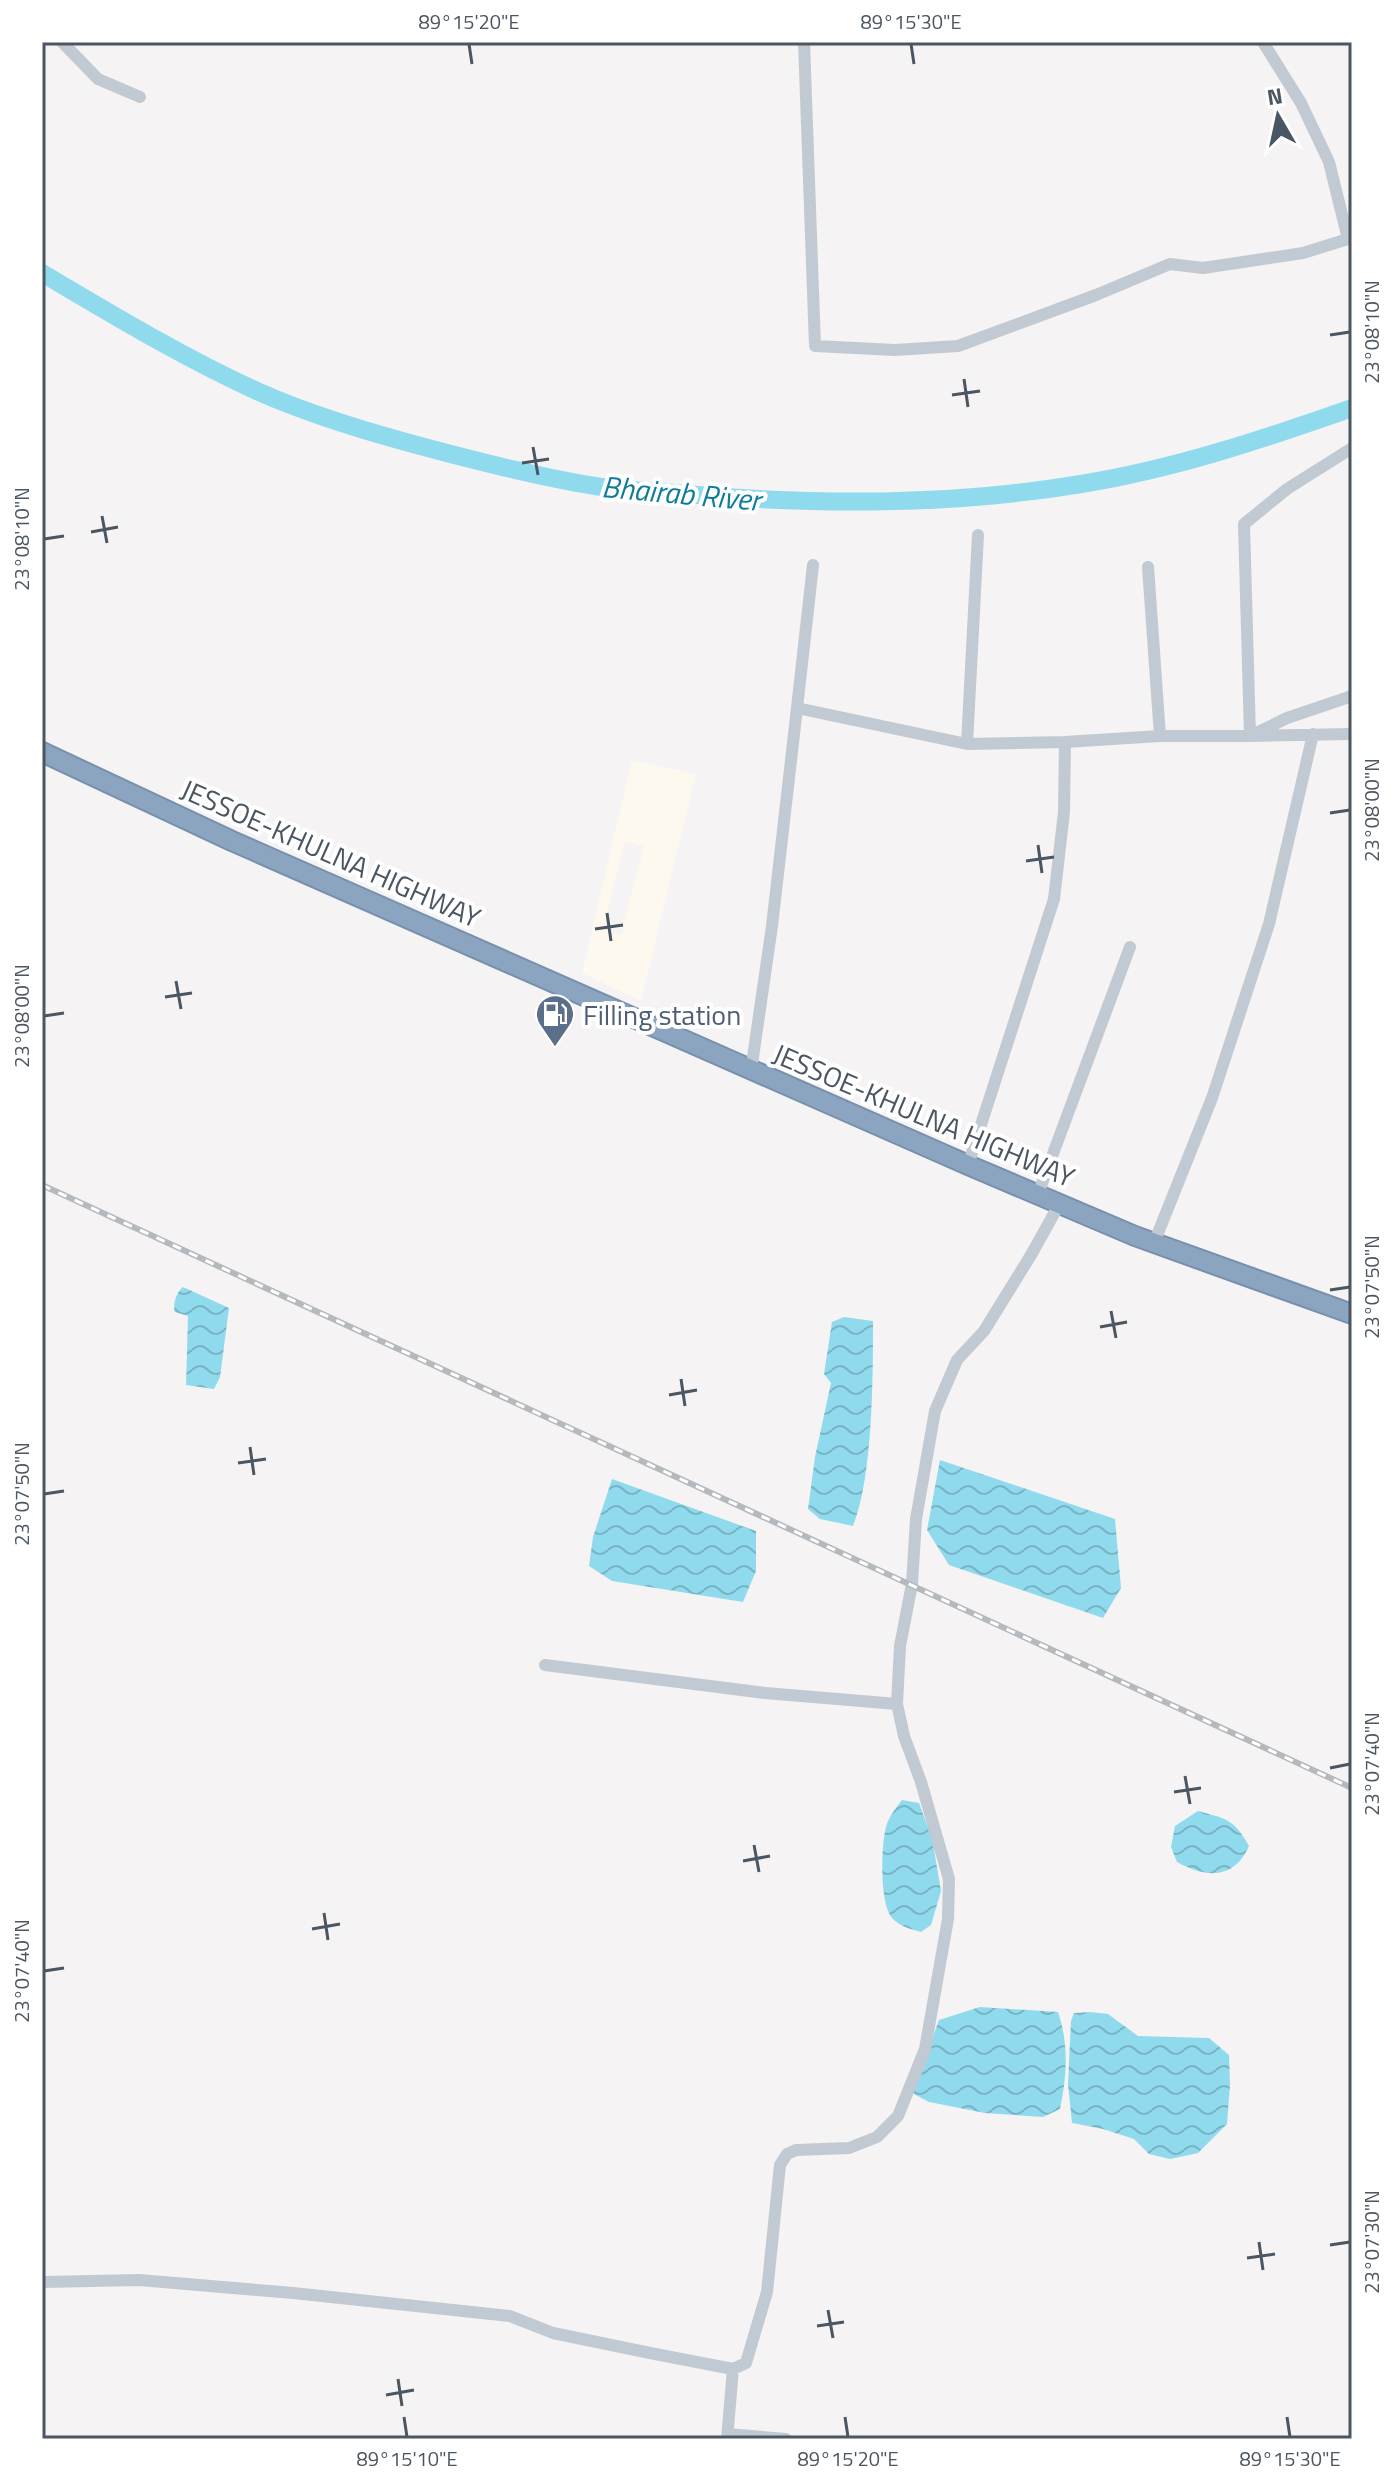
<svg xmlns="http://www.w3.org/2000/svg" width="1394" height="2481" viewBox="0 0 1394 2481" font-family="'Titillium Web',sans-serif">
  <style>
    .commercial { fill: #fdf9ef; fill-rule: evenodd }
    .water { fill: url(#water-waves) }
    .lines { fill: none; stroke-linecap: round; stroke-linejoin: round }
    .river { stroke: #90daee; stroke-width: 18 }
    .highway-casing { stroke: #7690ad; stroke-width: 22 }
    .minor { stroke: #c1cad2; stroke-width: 12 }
    .highway { stroke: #8ba5c1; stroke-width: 18 }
    .rail-casing { stroke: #b5b8bd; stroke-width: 6 }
    .rail { stroke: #fff; stroke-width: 3; stroke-dasharray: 9; stroke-linecap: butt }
    .ticks { fill: none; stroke: #4a5661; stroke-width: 3 }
    .labels { text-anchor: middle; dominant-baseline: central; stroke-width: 8; stroke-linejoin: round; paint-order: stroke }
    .street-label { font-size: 28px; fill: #4a5661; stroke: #fff }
    .service-label { font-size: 28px; fill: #4e5e75; stroke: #fff; text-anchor: start }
    .water-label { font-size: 30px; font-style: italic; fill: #0c7c9b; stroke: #fff }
    .neatline { fill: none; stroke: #4a5661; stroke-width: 3 }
    .ticks-label { font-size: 20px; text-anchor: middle; fill: #4a5661 }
  </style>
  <defs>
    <pattern id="water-waves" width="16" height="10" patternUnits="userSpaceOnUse" patternTransform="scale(2)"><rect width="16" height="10" fill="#90daee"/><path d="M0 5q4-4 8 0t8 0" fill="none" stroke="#78b4c4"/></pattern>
  </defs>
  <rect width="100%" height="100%" fill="#f5f3f3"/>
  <path class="commercial" d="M632 760 696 774 641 1001 582 973ZM625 841 644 846 621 935 603 930Z"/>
  <path class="water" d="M183 1287 229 1308 220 1377 214 1389 186 1385 188 1316 175 1312C172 1305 177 1291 183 1287Z
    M844 1317 873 1321C873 1377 873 1476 853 1526L820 1519 808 1509 815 1457 831 1383 824 1374 832 1322Z
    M940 1460 1115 1519 1121 1588 1103 1618 949 1565 927 1530Z
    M612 1479 756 1531V1571L743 1602 612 1581 589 1566 593 1537Z
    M902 1800 919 1803 932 1838 941 1891 931 1925 921 1932C911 1929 901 1927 893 1919 879 1905 881 1846 886 1827 889 1816 896 1808 902 1800Z
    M1198 1811C1227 1819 1234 1819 1249 1846 1234 1880 1206 1878 1177 1862L1171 1847 1175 1826Z
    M980 2007 1058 2012C1069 2045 1067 2075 1060 2109L1043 2117 985 2113 929 2102 912 2093 939 2020Z
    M1090 2012 1108 2014 1138 2036 1209 2038 1229 2055 1230 2085 1227 2124 1198 2153 1170 2159 1149 2154 1134 2139 1103 2129 1072 2123 1068 2084 1071 2021 1074 2013Z"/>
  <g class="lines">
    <path class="river" d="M42 273C113 315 184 358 259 392 313 416 371 433 428 448 484 463 539 477 595 486 625 491 655 491 684 494 817 505 950 506 1081 484 1174 469 1264 439 1352 408"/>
    <g class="highway-casing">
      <path id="highway" d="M42 752 232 841 968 1165 1135 1236 1352 1314"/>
    </g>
    <path class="minor" d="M62 42 98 79 140 97
      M804 42 815 346 895 350 958 346 1096 295 1170 264 1203 268 1303 253 1348 239 1329 162 1301 103 1263 42
      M1352 696 1287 718 1250 736 1352 734
      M797 708 813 565
      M1160 736H1250L1244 524 1287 489 1352 448
      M1065 742 1160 736 1148 567
      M751 1071 772 926 797 708 967 744
      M968 1165 1054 899 1064 812 1065 742 967 744 978 535
      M1038 1194 1130 947
      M1154 1243 1212 1098 1269 924 1313 734
      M545 1665 765 1693 897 1704
      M42 2282 139 2280 293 2293 510 2316 553 2333 650 2353 733 2369 746 2363 767 2292 780 2165 787 2154 796 2150 849 2148 877 2137 898 2116 925 2049 948 1919 949 1879 921 1782 904 1736 897 1704 900 1646 912 1584 916 1519 935 1411 957 1360 984 1331 1031 1255 1060 1203
      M728 2434 786 2439
      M727 2439 733 2369"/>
    <use href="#highway" class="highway"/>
    <g class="rail-casing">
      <path id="rail" d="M42 1185 1352 1788"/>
    </g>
    <use href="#rail" class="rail"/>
  </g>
  <path class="ticks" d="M469 44 472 64M911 44 914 64M1330 335 1350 332M964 379 968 407M952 395 980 391M533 447 538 475M522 463 549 459M102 516 107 543M91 532 118 527M44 539 64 536M1330 813 1350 810M1038 845 1042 873M1026 861 1054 857M607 913 611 941M595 929 623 925M176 981 181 1009M165 997 192 993M44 1016 64 1013M1330 1290 1350 1287M1111 1311 1116 1338M1100 1327 1127 1322M681 1379 685 1406M669 1395 697 1390M250 1447 254 1475M238 1463 266 1459M44 1494 64 1491M1330 1768 1350 1764M1185 1776 1190 1804M1174 1792 1201 1788M754 1845 759 1872M743 1861 770 1856M324 1913 328 1940M312 1929 340 1924M44 1971 64 1968M1259 2242 1263 2270M1330 2245 1350 2242M1247 2258 1275 2254M828 2310 833 2338M817 2326 844 2322M398 2379 402 2406M386 2395 414 2390M404 2417 407 2437M845 2417 848 2437M1287 2417 1290 2437"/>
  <defs>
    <g id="fuel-pin" transform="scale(2)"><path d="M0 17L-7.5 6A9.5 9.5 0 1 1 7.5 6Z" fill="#5c6f8a" stroke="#fff"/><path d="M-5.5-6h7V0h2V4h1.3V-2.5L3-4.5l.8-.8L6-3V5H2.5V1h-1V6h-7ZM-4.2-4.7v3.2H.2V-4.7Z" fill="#fff"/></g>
  </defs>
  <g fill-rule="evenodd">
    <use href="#fuel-pin" x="555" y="1014"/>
  </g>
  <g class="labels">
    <g class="street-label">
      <text transform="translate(331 853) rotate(24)">JESSOE-KHULNA HIGHWAY</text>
      <text transform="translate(924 1115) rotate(23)">JESSOE-KHULNA HIGHWAY</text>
    </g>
    <g class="service-label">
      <text x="583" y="1014">Filling station</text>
    </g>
    <g class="water-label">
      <text transform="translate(681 493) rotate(5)">Bhairab River</text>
    </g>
  </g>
  <rect width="1394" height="2481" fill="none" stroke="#ffffff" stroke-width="88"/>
  <g transform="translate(1278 116) rotate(351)" stroke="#ffffff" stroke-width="6" paint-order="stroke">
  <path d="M0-6L14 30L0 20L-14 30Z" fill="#4a5661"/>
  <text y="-12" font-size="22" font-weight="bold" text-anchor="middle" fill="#4a5661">N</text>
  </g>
  <rect x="44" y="44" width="1306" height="2393" class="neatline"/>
  <g class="ticks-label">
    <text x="469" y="29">89°15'20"E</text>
    <text x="911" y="29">89°15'30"E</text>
    <text transform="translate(1372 332) rotate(-90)" y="7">23°08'10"N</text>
    <text transform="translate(22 539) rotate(-90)" y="7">23°08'10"N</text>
    <text transform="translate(1372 810) rotate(-90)" y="7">23°08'00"N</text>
    <text transform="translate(22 1016) rotate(-90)" y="7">23°08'00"N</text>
    <text transform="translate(1372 1287) rotate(-90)" y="7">23°07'50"N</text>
    <text transform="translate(22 1494) rotate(-90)" y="7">23°07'50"N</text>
    <text transform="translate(1372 1764) rotate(-90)" y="7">23°07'40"N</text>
    <text transform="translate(22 1971) rotate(-90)" y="7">23°07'40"N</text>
    <text transform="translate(1372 2242) rotate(-90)" y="7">23°07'30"N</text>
    <text x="407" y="2466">89°15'10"E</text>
    <text x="848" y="2466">89°15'20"E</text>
    <text x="1290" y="2466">89°15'30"E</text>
  </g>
</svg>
